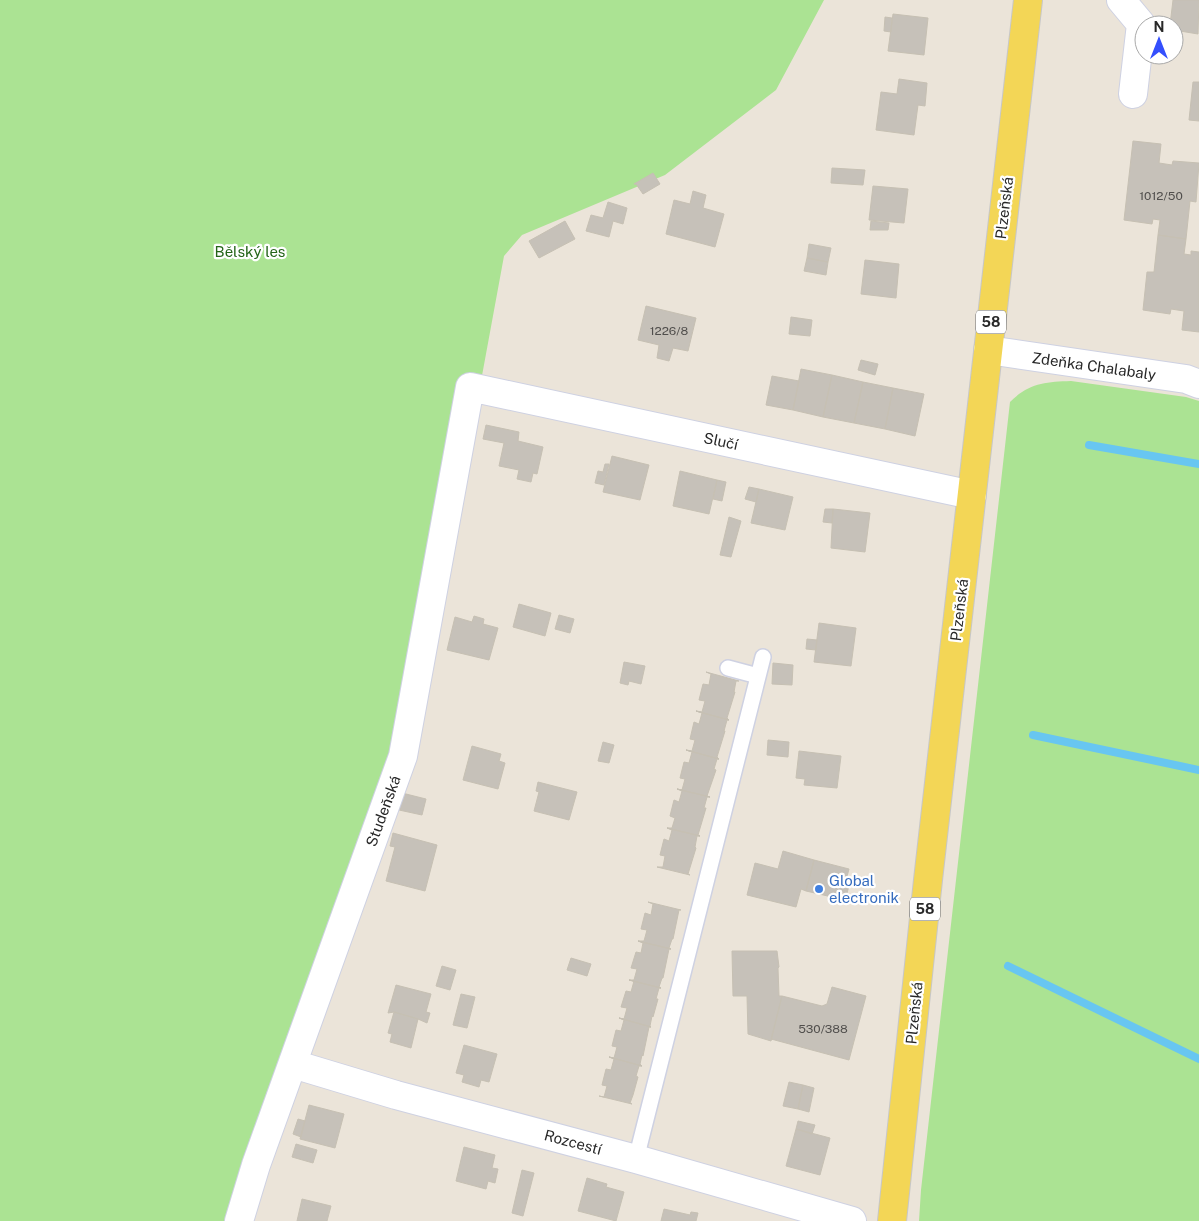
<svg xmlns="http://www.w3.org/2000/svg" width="1199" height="1221" viewBox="0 0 1199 1221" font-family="'Public Sans',sans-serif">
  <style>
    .green { fill: #abe393 }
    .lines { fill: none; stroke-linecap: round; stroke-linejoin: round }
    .stream { stroke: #68c6f1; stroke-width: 8 }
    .building { fill: #c6c1b9; stroke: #c6c0b3 }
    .service-casing { stroke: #ced1e2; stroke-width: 18 }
    .minor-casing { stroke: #ced1e2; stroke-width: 30 }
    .primary-casing { stroke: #c7c7c7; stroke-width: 30 }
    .service { stroke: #fff; stroke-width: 15 }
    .minor { stroke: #fff; stroke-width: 28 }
    .primary { stroke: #f3d656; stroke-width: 28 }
    .shop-dot { fill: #3f7fe0; stroke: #fff; stroke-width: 2 }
    .labels { text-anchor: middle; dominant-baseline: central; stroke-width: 4.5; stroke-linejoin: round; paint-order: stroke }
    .number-label { font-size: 12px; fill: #504e4c }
    .shield { fill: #fff; stroke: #686868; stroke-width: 1 }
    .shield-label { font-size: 14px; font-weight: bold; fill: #282828 }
    .street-label { font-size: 15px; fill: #282828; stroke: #fff }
    .park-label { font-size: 15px; fill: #246518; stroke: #fff }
    .shop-label { font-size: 15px; fill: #366cbe; stroke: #fff; text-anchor: start }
  </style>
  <rect width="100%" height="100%" fill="#ebe4d9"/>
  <path class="green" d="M0 0H824L776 90 665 175 522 235 504 256 413 751 251 1221H0Z
    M1071 381 1186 397 1199 401V1221H919L921 1190 1010 402C1029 383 1045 382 1071 381Z"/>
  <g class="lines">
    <path class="stream" d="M1089 445 1199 464
      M1033 735 1199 770
      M1008 966 1199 1059"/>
  </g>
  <path class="building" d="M1173 0H1199L1198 34 1174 30V25H1170Z
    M893 14 928 18 924 55 888 51Z
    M885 17 892 18 891 32 884 31Z
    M899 79 927 83 925 106 918 105 914 135 876 130 881 92 897 94Z
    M1193 82H1199V121L1189 120Z
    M1133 141 1161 144 1159 163 1172 165 1173 161 1199 163 1196 202 1190 201 1186 239 1158 235 1160 220 1153 219 1152 224 1124 220Z
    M832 168 865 170 863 185 831 183Z
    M653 173 660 184 643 194 636 184H634Z
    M873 186 908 189 904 223 869 220Z
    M693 191 706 195 703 208 724 214 715 247 666 234 674 200 690 204Z
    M608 202 627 208 623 224 613 221 609 237 586 231 591 215 603 218Z
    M565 221 575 239 539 258 529 241Z
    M871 221 889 223 888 230H870Z
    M1158 235 1186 239 1184 254 1191 255V251L1199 252V332L1182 330 1184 311 1171 309 1170 314 1143 310 1147 272H1154Z
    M809 244 831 248 828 262 807 258Z
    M807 258 828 262 826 275 804 271Z
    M865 260 899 264 896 298 861 294Z
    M646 306 696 318 688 351 673 348 669 361 657 358 659 345 638 340Z
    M791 317 812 320 810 336 789 334Z
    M861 360 878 364 875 375 858 370Z
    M801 369 832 375 823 417 793 410Z
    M832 375 863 382 854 423 823 417Z
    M772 376 799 381 793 410 766 405Z
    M863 382 893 388 885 429 854 423Z
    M893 388 924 394 915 436 885 429Z
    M486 425 519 432 518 441 543 447 537 474 533 473 531 482 517 479 519 470 499 466 504 443 483 439Z
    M612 456 649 465 640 500 603 492Z
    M605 464H609L604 485 595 483 598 471 603 472Z
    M680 471 717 480 709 514 673 506Z
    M717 480 726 482 722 501 713 499Z
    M749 487 759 489 756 502 745 499Z
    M759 489 793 497 785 530 751 523Z
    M825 509H833L832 523 823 522Z
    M833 509 870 513 865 552 831 548Z
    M729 517 741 521 731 557 720 555Z
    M519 604 551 613 545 636 513 627Z
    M559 615 574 619 570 633 555 629Z
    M474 616 484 619 483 624 498 628 489 660 447 650 455 617 472 622Z
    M819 623 856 628 851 666 814 662Z
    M807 639 817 640 816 650 806 649Z
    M624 662 645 666 641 684 629 681 628 685 620 683Z
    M773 663 793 665 792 685 772 684Z
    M706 672 739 681H736L734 692H735L727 718 729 720 696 711 702 712 705 701 699 700 703 684 709 685 711 674Z
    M696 711 729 720H727L724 731H725L717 757 719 759 686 750 692 751 695 740 690 739 694 722 699 724 702 713Z
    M768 740 789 742 788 757 767 755Z
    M603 742 614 745 609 763 598 761Z
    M472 746 501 754 499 761 505 763 498 789 463 780Z
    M686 750 719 759H717L714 769 716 770 707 796 710 797 677 789 682 790 685 779 680 778 684 762 689 763 692 752Z
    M799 751 841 756 837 788 804 785 805 779 796 778Z
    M538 782 577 792 569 820 534 811 539 792 536 791Z
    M677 789 710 797H707L704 808H706L698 835 700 836 667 828H672L675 818 670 816 674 800 679 802 682 791Z
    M402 793 426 799 422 815 399 810Z
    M667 828 700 836H697L695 847 696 848 688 874 690 875 657 867H663L665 856 660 855 664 839 669 841 672 830Z
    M393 833 437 845 425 891 386 881 395 847 390 846Z
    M783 851 814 860 806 891 801 889 796 907 747 895 755 863 778 869Z
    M814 860 849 869 845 884 849 886 845 900 806 891Z
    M648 902 681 910H679L673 939H672L669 948 671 949 638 941H644L647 930 641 929 645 913 651 915 653 904Z
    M638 941 671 949H669L663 978H662L659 987 661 988 629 980H634L637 969 631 968 636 952 641 953 643 943Z
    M732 951H777L779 967 778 968 779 996H782L771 1041 748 1034 747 996H733Z
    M571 958 591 964 587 976 567 970Z
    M442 966 456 970 450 990 436 986Z
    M629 980 661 988H659L656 999H658L653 1017 652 1016 650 1026 651 1027 619 1018 624 1019 627 1008 621 1007 626 991 631 992 634 981Z
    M396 985 431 994 426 1012 430 1013 427 1023 418 1019 394 1012 388 1013Z
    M832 987 866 996 849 1060 771 1039 782 996 822 1006 827 1004Z
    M461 994 475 997 467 1028 453 1025Z
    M394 1012 418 1019 411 1048 390 1042 392 1034 388 1033Z
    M619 1018 651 1027H649L643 1056 642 1055 640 1064 642 1066 609 1057 614 1058 617 1047 612 1046 616 1030 621 1031 624 1020Z
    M464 1045 497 1054 489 1082 481 1080 479 1087 462 1082 464 1075 456 1073Z
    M609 1057 642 1066H639L636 1076 638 1077 633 1095 630 1103 632 1104 599 1096 604 1097 607 1086 602 1085 606 1069 611 1070 614 1059Z
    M789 1082 803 1085 798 1109 783 1106Z
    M803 1085 814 1088 809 1112 798 1109Z
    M309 1105 344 1114 335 1148 300 1139Z
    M298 1119 305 1121 301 1137 293 1134Z
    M798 1121 815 1125 812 1134 796 1129Z
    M796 1129 830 1138 820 1175 786 1166Z
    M296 1144 317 1150 313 1163 292 1157Z
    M464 1147 495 1155 492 1168 498 1169 495 1183 488 1181 486 1189 456 1181Z
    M522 1170 534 1173 523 1216 512 1213Z
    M587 1178 607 1184 606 1187 624 1192 616 1221 578 1211Z
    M302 1199 331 1206 327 1221H297Z
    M664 1209 690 1215 691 1212 698 1213 696 1221H661Z"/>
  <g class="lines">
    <g class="service-casing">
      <path id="service" d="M728 668 758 676
        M636 1159 763 657"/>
    </g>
    <g class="minor-casing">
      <path id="minor" d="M1121 0 1141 24 1133 94
        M988 350 1186 379 1199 384
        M293 1064 396 1095 636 1159 852 1221
        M239 1221 256 1165 403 756 470 387 972 495"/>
    </g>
    <g class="primary-casing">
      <path id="primary" d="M892 1221 928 880 1028 0"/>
    </g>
    <use href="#service" class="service"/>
    <use href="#minor" class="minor"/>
    <use href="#primary" class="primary"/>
  </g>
  <circle class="shop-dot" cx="819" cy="889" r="5"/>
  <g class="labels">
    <g class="number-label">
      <text x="1161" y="196">1012/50</text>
      <text x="669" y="331">1226/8</text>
      <text x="823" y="1029">530/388</text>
    </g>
    <g class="shield">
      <rect x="976" y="310.5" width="30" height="23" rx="4"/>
      <rect x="910" y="897.5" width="30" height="23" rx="4"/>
    </g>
    <g class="shield-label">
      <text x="991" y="322">58</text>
      <text x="925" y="909">58</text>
    </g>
    <g class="street-label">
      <text transform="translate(1004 208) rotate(-83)">Plzeňská</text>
      <text transform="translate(1094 366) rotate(8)">Zdeňka Chalabaly</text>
      <text transform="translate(721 441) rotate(12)">Slučí</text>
      <text transform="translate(959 610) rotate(-83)">Plzeňská</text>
      <text transform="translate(383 811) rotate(-70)">Studeňská</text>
      <text transform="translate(914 1013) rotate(-84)">Plzeňská</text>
      <text transform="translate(573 1142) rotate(15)">Rozcestí</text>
    </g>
    <g class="park-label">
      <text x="250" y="251">Bělský les</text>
    </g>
    <g class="shop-label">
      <text x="829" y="880">Global<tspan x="829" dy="17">electronik</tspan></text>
    </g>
  </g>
  <g transform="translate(1159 40)"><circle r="24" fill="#ffffff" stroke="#a9a9a9"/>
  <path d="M0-4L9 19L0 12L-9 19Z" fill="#344ffd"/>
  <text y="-8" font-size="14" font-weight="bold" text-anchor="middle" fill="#282828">N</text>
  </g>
</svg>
